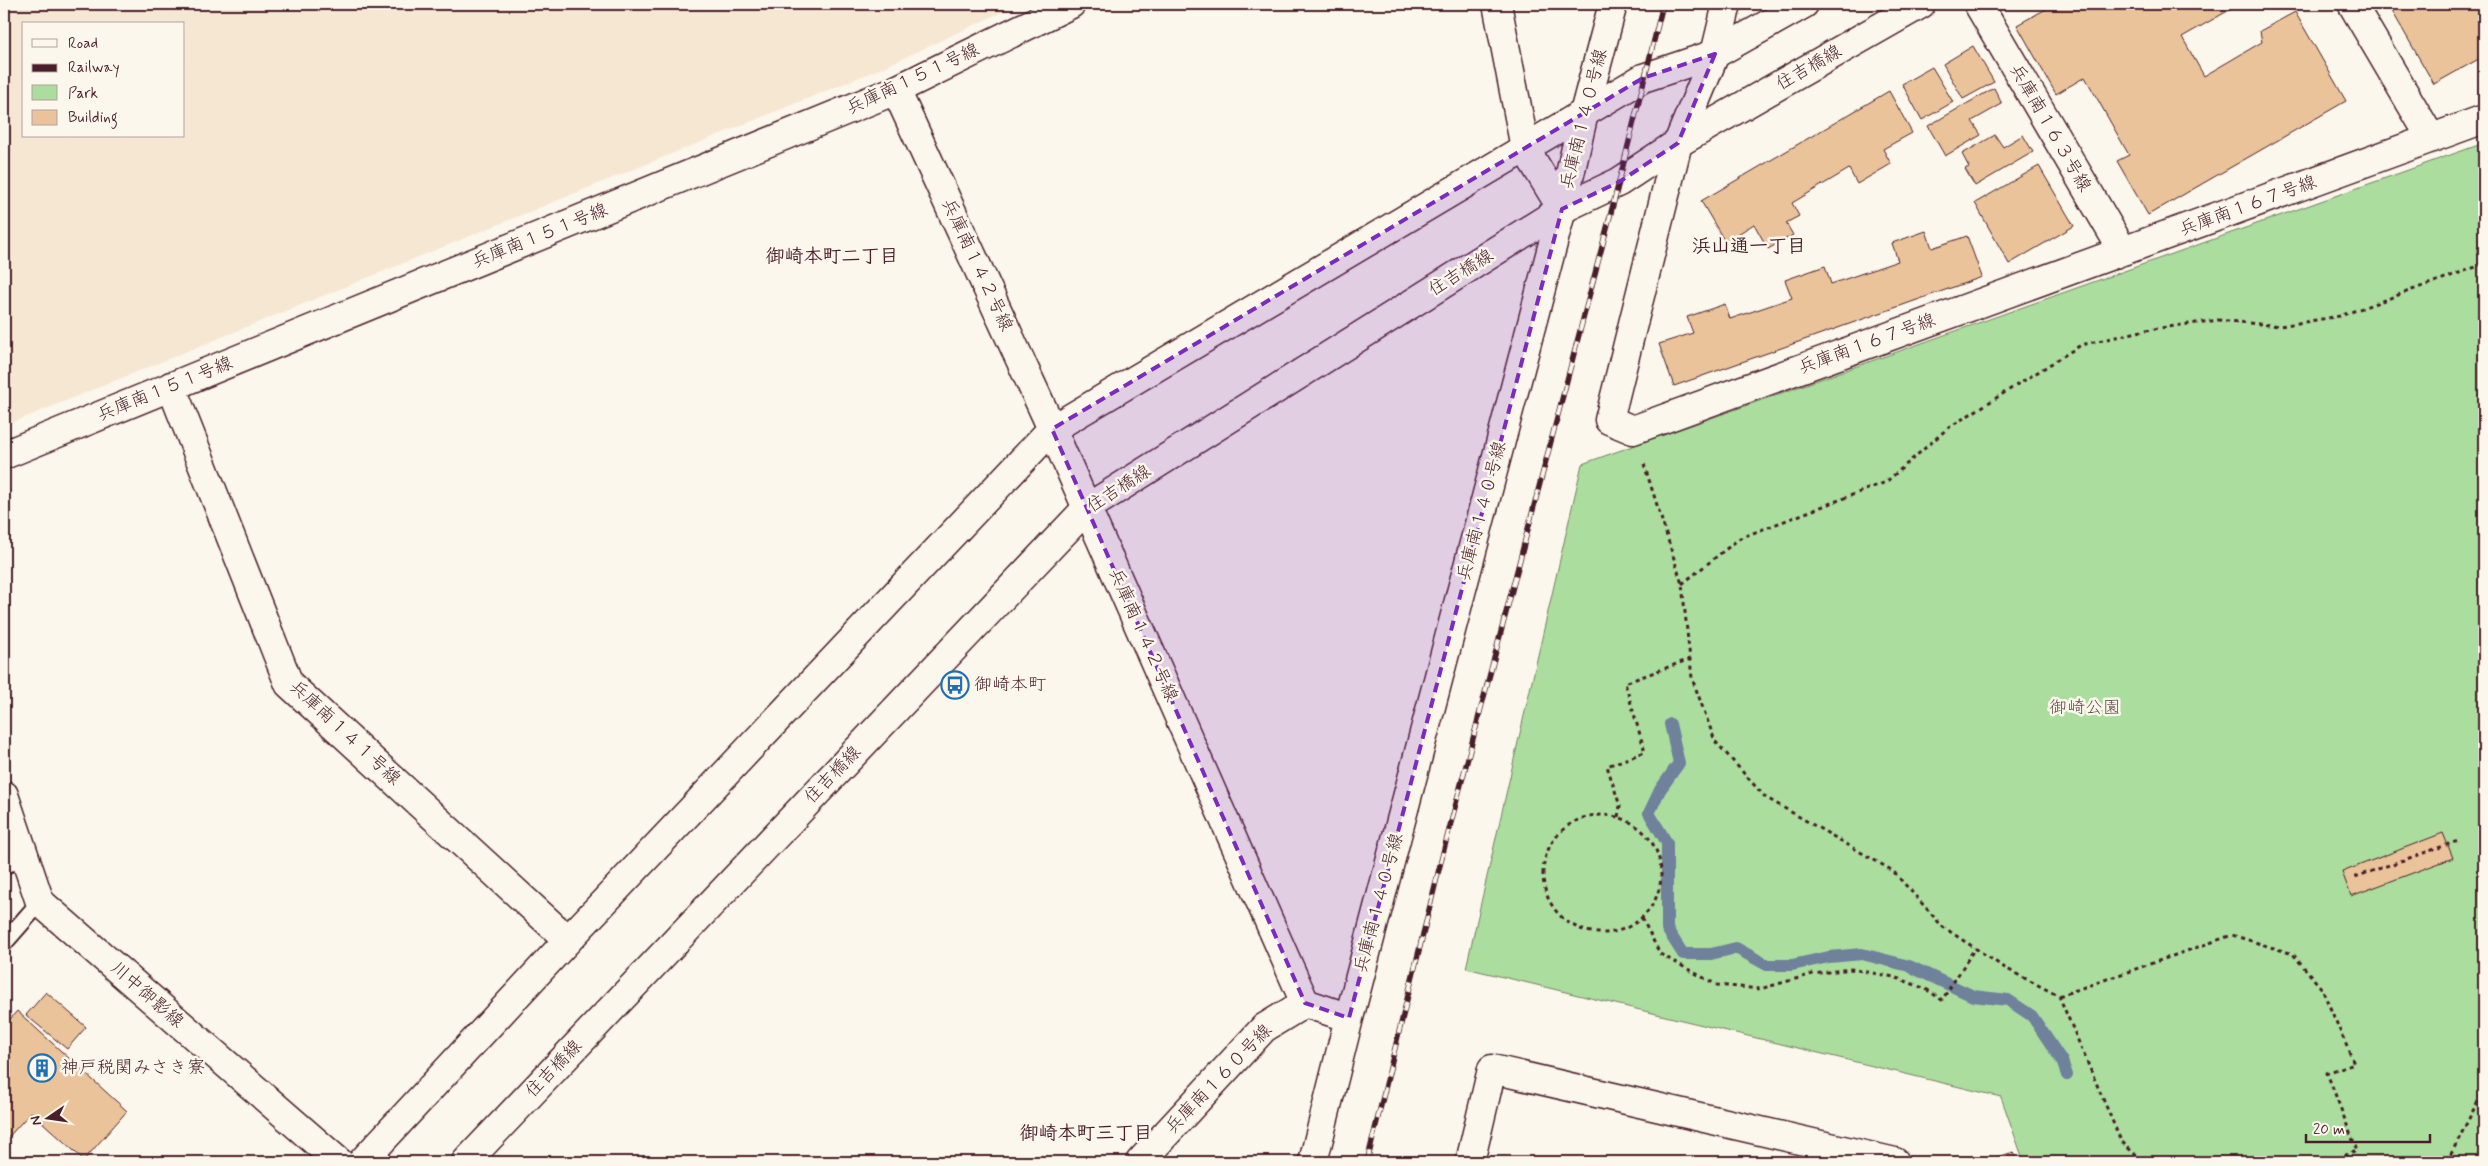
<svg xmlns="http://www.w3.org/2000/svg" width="2488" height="1166" viewBox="0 0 2488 1166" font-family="Mynerve,'Klee One',sans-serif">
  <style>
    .built { fill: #f6e7d3; fill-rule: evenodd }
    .green { fill: #aadd9e; stroke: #7a7e64 }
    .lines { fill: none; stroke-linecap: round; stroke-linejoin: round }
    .stream { stroke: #70819c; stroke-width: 12 }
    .building { fill: #eac39a; stroke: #4a1f2b }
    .service-casing { stroke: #4a1f2b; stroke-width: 20 }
    .minor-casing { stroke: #4a1f2b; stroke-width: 31 }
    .tertiary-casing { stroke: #4a1f2b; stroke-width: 31 }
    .path { stroke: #4a1f2b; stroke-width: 3; stroke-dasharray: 4 4; stroke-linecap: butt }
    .service { stroke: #fbf7ec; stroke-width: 16 }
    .minor { stroke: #fbf7ec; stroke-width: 28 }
    .tertiary { stroke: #fbf7ec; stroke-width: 28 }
    .rail-casing { stroke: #4a1f2b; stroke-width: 5.5 }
    .rail { stroke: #fbf7ec; stroke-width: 4; stroke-dasharray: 11; stroke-linecap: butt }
    .marked { fill: #7b2cbf; fill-opacity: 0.2; stroke: #7b2cbf; stroke-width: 4; stroke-dasharray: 10 6; stroke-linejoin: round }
    .labels { text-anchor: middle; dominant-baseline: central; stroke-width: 5; stroke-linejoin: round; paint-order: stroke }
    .street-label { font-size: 18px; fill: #4a1f2b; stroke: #fbf7ec }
    .poi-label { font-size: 18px; fill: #4a1f2b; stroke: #fbf7ec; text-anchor: start }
    .park-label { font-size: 18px; fill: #624e48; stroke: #fbf7ec }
    .neighbourhood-label { font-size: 19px; font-weight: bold; fill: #4a1f2b; stroke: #fbf7ec }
  </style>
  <rect width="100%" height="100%" fill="#fbf7ec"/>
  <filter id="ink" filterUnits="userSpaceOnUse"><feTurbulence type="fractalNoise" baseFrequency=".02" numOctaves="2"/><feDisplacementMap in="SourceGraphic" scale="10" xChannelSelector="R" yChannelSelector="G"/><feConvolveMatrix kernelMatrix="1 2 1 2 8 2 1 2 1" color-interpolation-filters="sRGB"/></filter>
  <g filter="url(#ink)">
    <path class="built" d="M4 4H1019L882 68 4 426ZM24 24H184V136H24Z"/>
    <path class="green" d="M2484 143V1162H2024L2001 1097 1466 968 1582 464Z"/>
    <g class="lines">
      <path class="stream" d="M1670 724 1679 763 1660 790 1649 813 1667 843V929L1683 954H1711L1736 948 1767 965H1792L1829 957 1862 954 1909 966 1973 996 2008 1000 2032 1016 2062 1061 2067 1075"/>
    </g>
    <path class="building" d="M2055 4H2240L2182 37 2204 76 2262 42 2260 31 2295 12 2346 101 2148 215 2117 161 2129 155 2085 77 2056 94 2017 25Z
      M2388 4H2483L2484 56 2434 84Z
      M1973 46 1994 82 1963 99 1943 64Z
      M1932 67 1953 102 1922 120 1902 84Z
      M1994 88 2002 104 1972 121 1981 135 1945 156 1928 126Z
      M1889 91 1912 133 1883 149 1891 164 1857 184 1849 169 1792 203 1799 216 1786 223 1793 235 1768 249 1754 224 1725 242 1701 201Z
      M1995 135 2003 147 2023 135 2033 152 1975 186 1965 169 1969 167 1962 154Z
      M2039 166 2074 226 2009 264 1975 203Z
      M1926 231 1932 248 1967 236 1982 277 1674 386 1659 344 1693 333 1687 317 1725 304 1730 319 1792 298 1785 280 1825 266 1831 284 1898 261 1892 243Z
      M2443 833 2453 858 2351 896 2342 872Z
      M46 992 86 1027 67 1049 26 1015Z
      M17 1011 127 1111 84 1160 31 1112 4 1142V1026Z
      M2014 1152 2017 1162H1980Z"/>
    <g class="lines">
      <g class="service-casing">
        <path id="service" d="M4 865 25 858
          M4 943 40 902"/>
      </g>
      <g class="minor-casing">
        <path id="minor" d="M1497 4 1525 148 1562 209
          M1727 4 1715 54 1678 143 1609 420 1633 430 2484 119
          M1978 4 2123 251
          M2352 4 2431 138
          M896 90 1052 429 1305 1003 1349 1018 1313 1162
          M171 386 289 684 568 940
          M4 455 896 90 1071 4
          M1349 1018 1562 209 1584 113 1613 4
          M1140 1162 1264 1028 1305 1003
          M1470 1162 1492 1069 1895 1162"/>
      </g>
      <g class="tertiary-casing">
        <path id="tertiary" d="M4 795 40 902 339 1162
          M362 1162 568 940 1052 429 1643 78 1715 54 1804 4
          M466 1162 1087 508 1562 209 1619 182 1678 143 1921 4"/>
      </g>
      <path class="path" d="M1644 464 1682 584 1692 678 1715 741 1765 797 1893 871 1943 927 2005 968 2059 996 2121 1141 2143 1162
        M1682 584 1740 538 1886 482 1948 428 2081 345 2146 330 2218 320 2280 326 2340 316 2484 264
        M1543 874a59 59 0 1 1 118 0a59 59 0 1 1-118 0Z
        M1618 817 1620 806 1607 766 1645 752 1625 683 1690 659
        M2355 877 2458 841
        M1642 918 1660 954 1717 985 1760 989 1813 974 1851 969 1894 977 1926 989 1942 1000 1975 948
        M2059 996 2232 935 2293 954 2322 989 2354 1063 2327 1073 2357 1151 2325 1162
        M2447 1162 2484 1089"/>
      <use href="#service" class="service"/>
      <use href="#minor" class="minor"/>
      <use href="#tertiary" class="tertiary"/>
      <g class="rail-casing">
        <path id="rail" d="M1367 1162 1443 853 1619 182 1663 4"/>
      </g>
      <use href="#rail" class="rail"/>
    </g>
  </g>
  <path class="marked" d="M1715 54 1678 143 1619 182 1562 209 1349 1018 1305 1003 1052 429 1643 78Z"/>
  <defs>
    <g id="bus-ring" transform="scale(1.4375)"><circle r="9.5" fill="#fbf7ec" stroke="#1f6fb2" stroke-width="1.5"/><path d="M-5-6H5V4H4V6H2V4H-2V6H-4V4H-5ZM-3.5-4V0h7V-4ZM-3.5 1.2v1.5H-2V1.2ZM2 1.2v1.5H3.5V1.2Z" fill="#1f6fb2"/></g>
    <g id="building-ring" transform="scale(1.4375)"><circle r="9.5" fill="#fbf7ec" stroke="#1f6fb2" stroke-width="1.5"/><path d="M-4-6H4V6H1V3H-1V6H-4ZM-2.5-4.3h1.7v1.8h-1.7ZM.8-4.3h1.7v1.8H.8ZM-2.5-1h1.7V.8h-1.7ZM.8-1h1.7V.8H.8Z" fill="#1f6fb2"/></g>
  </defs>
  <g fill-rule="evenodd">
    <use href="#bus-ring" x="955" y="685"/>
    <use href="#building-ring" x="42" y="1068"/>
  </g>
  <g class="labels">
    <g class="street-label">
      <text transform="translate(1809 68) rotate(-30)">住吉橋線</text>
      <text transform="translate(913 79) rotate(-25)">兵庫南１５１号線</text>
      <text transform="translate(1584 119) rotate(-76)">兵庫南１４０号線</text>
      <text transform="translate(2050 128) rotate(60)">兵庫南１６３号線</text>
      <text transform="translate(2248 206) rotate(-20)">兵庫南１６７号線</text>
      <text transform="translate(540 236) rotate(-22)">兵庫南１５１号線</text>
      <text transform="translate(977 265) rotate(65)">兵庫南１４２号線</text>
      <text transform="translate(1461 273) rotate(-32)">住吉橋線</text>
      <text transform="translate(1867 344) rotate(-20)">兵庫南１６７号線</text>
      <text transform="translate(165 389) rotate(-22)">兵庫南１５１号線</text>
      <text transform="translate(1119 489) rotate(-33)">住吉橋線</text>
      <text transform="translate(1482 511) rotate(-75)">兵庫南１４０号線</text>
      <text transform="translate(1143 635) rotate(66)">兵庫南１４２号線</text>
      <text transform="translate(345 733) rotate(43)">兵庫南１４１号線</text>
      <text transform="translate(833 775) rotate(-46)">住吉橋線</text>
      <text transform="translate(1379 903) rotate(-75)">兵庫南１４０号線</text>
      <text transform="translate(147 995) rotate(41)">川中御影線</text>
      <text transform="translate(554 1069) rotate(-46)">住吉橋線</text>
      <text transform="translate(1219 1079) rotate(-46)">兵庫南１６０号線</text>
    </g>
    <g class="poi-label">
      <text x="974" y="685">御崎本町</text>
      <text x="61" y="1068">神戸税関みさき寮</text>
    </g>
    <g class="park-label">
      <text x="2085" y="708">御崎公園</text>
    </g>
    <g class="neighbourhood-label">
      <text x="1749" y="246">浜山通一丁目</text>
      <text x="832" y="256">御崎本町二丁目</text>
      <text x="1086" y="1133">御崎本町三丁目</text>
    </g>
  </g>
  <rect width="2488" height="1166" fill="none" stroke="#fbf7ec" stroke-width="20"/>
  <rect x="10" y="10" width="2468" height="1146" fill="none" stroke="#4a1f2b" stroke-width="2" filter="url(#ink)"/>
  <rect x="22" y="22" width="162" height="115" fill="#fbf7ec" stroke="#b4a19f"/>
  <rect x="32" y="39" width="25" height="8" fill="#fbf7ec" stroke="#b4a19f"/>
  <text x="68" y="48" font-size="15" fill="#4a1f2b">Road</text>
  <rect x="32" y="64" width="25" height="8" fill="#4a1f2b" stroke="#b4a19f"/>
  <text x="68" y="72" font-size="15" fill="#4a1f2b">Railway</text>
  <rect x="32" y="85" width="25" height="15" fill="#aadd9e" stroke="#b4a19f"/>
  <text x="68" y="98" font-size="15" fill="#4a1f2b">Park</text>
  <rect x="32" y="110" width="25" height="15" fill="#eac39a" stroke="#b4a19f"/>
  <text x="68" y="122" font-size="15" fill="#4a1f2b">Building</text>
  <g transform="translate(48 1118) rotate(257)" stroke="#fbf7ec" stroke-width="4" paint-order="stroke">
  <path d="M0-4L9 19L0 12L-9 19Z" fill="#4a1f2b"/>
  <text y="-8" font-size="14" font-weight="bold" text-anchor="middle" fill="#4a1f2b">N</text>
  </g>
  <path d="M2306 1134v8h124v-8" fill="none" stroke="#4a1f2b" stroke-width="2.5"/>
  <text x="2313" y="1134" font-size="15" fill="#4a1f2b" stroke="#fbf7ec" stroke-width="4" paint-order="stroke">20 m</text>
</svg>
